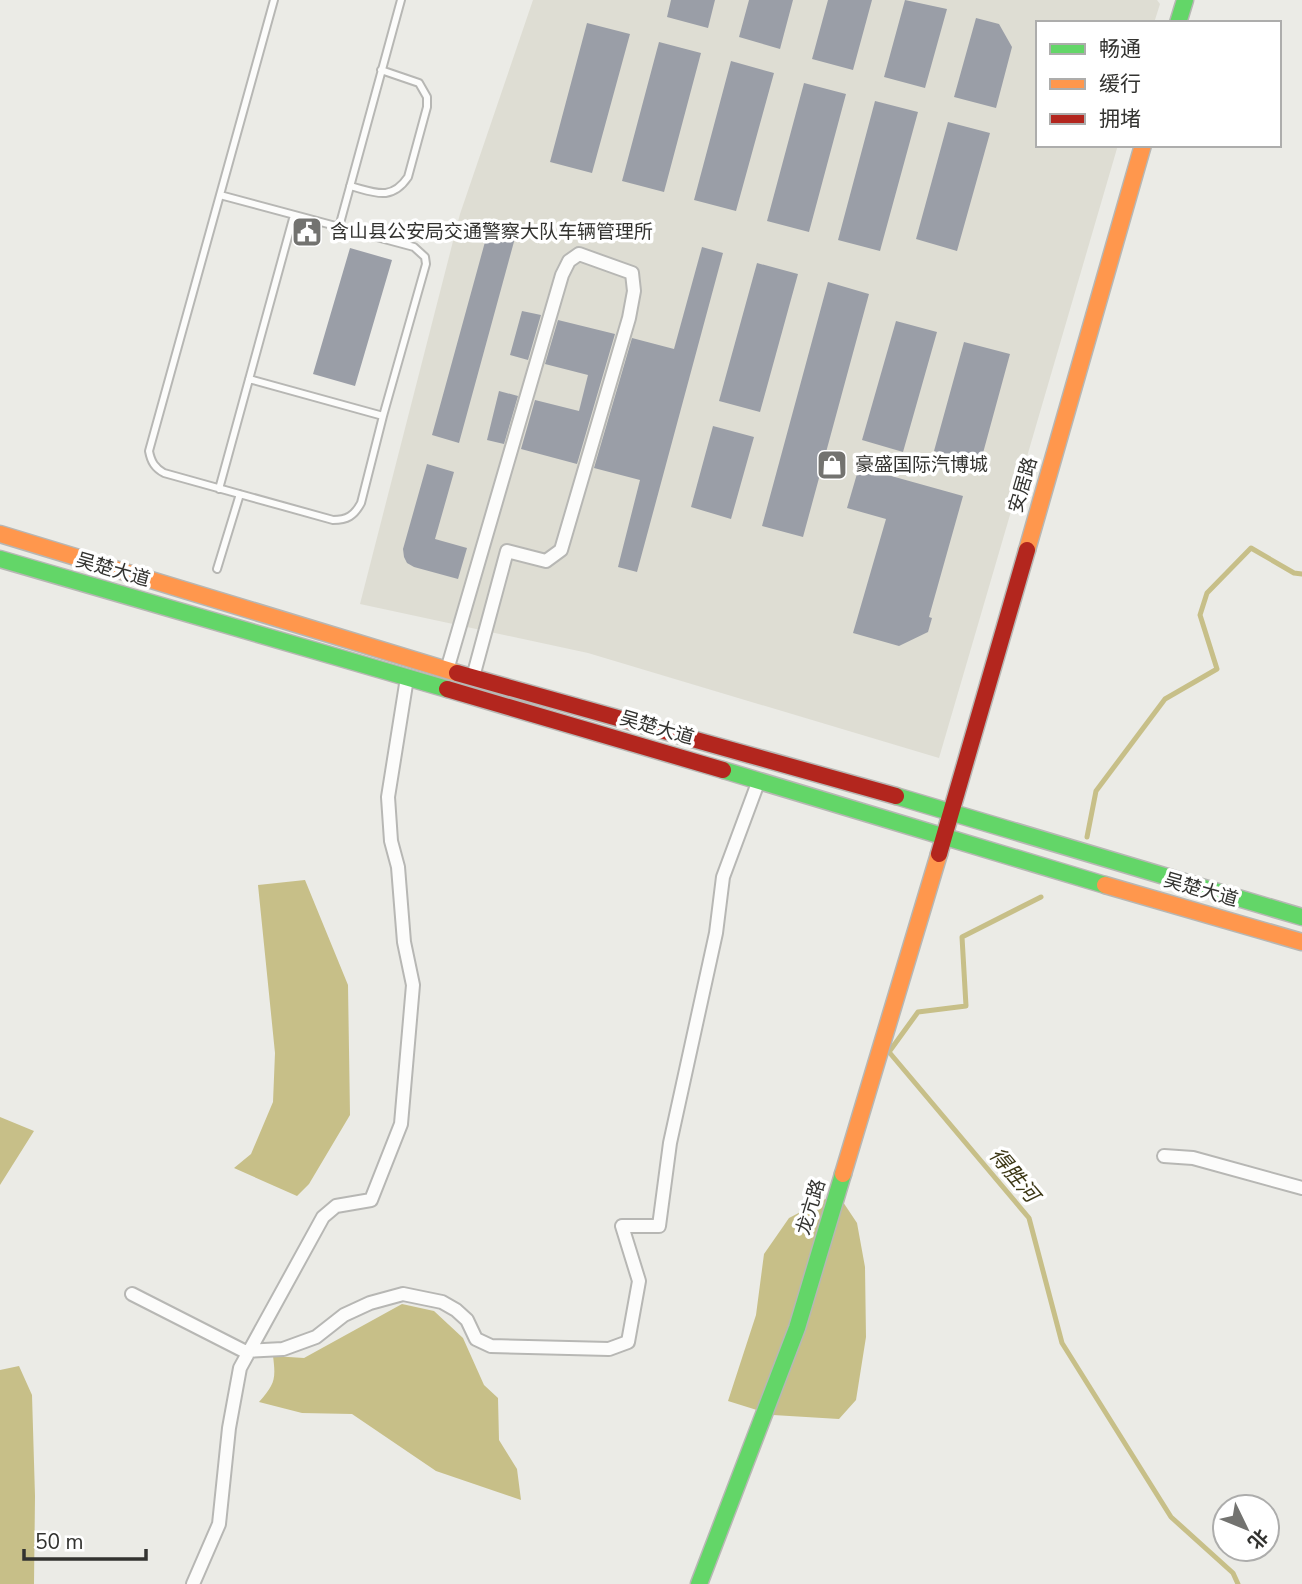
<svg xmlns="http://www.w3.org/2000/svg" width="1302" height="1584" viewBox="0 0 1302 1584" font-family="'Nunito Sans','Noto Sans SC',sans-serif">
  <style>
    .built { fill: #deddd3 }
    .water { fill: #c7bf88 }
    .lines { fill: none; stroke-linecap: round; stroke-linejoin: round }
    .stream { stroke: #c7bf88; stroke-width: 5 }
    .building { fill: #9a9ea7 }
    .lane-casing { stroke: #b7b7b4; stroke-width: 10 }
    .street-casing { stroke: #b7b7b4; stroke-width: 16 }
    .fast-casing { stroke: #b7b7b4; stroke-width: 19 }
    .slow-casing { stroke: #b7b7b4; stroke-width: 19 }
    .jam-casing { stroke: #b7b7b4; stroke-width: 19 }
    .lane { stroke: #fcfcfb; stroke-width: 6 }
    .street { stroke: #fcfcfb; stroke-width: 12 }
    .fast { stroke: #63d668; stroke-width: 16 }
    .slow { stroke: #ff974d; stroke-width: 16 }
    .jam { stroke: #b3261e; stroke-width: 16 }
    .labels { text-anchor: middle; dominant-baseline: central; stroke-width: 7; stroke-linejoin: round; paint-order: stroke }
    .poi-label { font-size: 19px; fill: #333330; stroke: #fff; text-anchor: start }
    .street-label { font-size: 19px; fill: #333330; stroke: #fff }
    .water-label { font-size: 21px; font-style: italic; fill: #3c3715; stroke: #fff }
  </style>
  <rect width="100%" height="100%" fill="#ebebe6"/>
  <path class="built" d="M533 0H1157L1160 4 1154 23H1038V145H1118L939 758 588 653 360 604 460 214Z"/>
  <path class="water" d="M305 880 348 985 350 1115 309 1184 297 1196 234 1168 251 1154 273 1102 275 1053 258 885Z
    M0 1117 34 1131 0 1185Z
    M837 1193 857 1223 865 1267 866 1337 856 1400 839 1419 773 1415 728 1401 756 1315 764 1254 789 1218Z
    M402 1304 434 1311 463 1338 484 1385 498 1398 499 1440 517 1469 521 1500 436 1471 352 1414 302 1413 259 1402C275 1384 276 1379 273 1356L304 1358Z
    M19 1366 32 1395 35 1496 34 1584H0V1370Z"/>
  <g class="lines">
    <path class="stream" d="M1087 837 1096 791 1165 699 1217 669 1200 615 1207 593 1251 548 1294 573 1302 574
      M1041 897 962 937 966 1006 918 1012 889 1052 1029 1218 1062 1343 1171 1517 1233 1573 1238 1584"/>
  </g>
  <path class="building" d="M671 0H715L708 28 667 17Z
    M749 0H793L780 49 739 37Z
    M828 0H872L853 70 812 59Z
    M905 0 947 9 925 88 884 77Z
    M976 18 999 24 1012 47 996 108 954 97Z
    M587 23 630 34 592 173 550 162Z
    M659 42 701 53 664 192 622 181Z
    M731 61 774 73 736 211 694 200Z
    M804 83 846 94 809 232 767 221Z
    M875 101 918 112 880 251 838 240Z
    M948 122 990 133 957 251 916 239Z
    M491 220 518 227 459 443 432 435Z
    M702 247 723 253 637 572 618 567 640 480 594 468 632 338 674 349Z
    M350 248 392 260 355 386 313 374Z
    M757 263 798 274 760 412 719 401Z
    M828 282 869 294 803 537 762 526Z
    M522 311 541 315 528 360 510 355Z
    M558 320 615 334 577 464 521 449 535 400 579 411 588 375 545 364Z
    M896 321 937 332 903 452 862 440Z
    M964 342 1010 354 980 464 934 451Z
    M499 391 518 396 504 444 487 440Z
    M713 426 754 437 731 519 691 507Z
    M427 464 454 472 435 539 467 548 458 579 414 567 407 563 404 557 403 549Z
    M859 467 963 496 929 617 932 618 928 632 899 646 853 633 886 519 847 508Z"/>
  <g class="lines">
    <g class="lane-casing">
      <path id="lane" d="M350 186C374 192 391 202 408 177L427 107V97L419 83 381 70
        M220 195 414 247 425 257 426 264 383 416 361 503C354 516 347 520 333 520L164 473C155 468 151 462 149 451L274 0
        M339 227 401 0
        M249 379 383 416
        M219 489 294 215
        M217 569 240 494"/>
    </g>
    <g class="street-casing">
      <path id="street" d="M447 670 562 275 569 261 579 254 632 273 634 291 629 318 561 550 546 561 507 551 473 677
        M1164 1156 1193 1158 1302 1188
        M132 1294 244 1351 283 1349 316 1337 344 1315 370 1303 403 1294 442 1302 456 1310 467 1320 476 1339 491 1346 609 1349 628 1342 639 1281 622 1226H659L670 1143 716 933 723 877 759 780
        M193 1584 219 1524 229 1428 240 1368 323 1217 336 1206 371 1200 401 1124 413 985 404 942 398 867 391 841 388 797 407 678"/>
    </g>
    <g class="fast-casing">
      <path id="fast" d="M1178 23 1185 0
        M0 559 447 689
        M723 770 1105 885
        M896 796 1302 917
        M699 1584 797 1328 843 1174"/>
    </g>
    <g class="slow-casing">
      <path id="slow" d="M0 534 457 673
        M1027 550 1143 145
        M1105 885 1302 942
        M843 1174 939 854"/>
    </g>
    <g class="jam-casing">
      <path id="jam" d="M457 673 896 796
        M447 689 723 770
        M939 854 1027 550"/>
    </g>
    <use href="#lane" class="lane"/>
    <use href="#street" class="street"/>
    <use href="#fast" class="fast"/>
    <use href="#slow" class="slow"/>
    <use href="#jam" class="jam"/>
  </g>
  <defs>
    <g id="civic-square" transform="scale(1.575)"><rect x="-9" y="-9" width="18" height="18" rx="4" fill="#737370" stroke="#fff"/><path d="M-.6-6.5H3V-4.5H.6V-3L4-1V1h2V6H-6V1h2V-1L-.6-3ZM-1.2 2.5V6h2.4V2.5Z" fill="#fff"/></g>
    <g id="shop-square" transform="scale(1.575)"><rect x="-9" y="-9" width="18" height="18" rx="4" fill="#737370" stroke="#fff"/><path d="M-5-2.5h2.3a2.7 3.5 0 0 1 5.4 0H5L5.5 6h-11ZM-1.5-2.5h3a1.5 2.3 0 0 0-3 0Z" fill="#fff"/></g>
  </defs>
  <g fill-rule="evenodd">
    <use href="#civic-square" x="307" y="232"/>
    <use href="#shop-square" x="832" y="465"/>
  </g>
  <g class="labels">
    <g class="poi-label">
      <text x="330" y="232">含山县公安局交通警察大队车辆管理所</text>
      <text x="855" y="465">豪盛国际汽博城</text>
    </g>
    <g class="street-label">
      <text transform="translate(1023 485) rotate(-74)">安居路</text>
      <text transform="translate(113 570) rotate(16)">吴楚大道</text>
      <text transform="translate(657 728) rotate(16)">吴楚大道</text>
      <text transform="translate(1201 890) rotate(16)">吴楚大道</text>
      <text transform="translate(811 1207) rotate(-73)">龙亢路</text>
    </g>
    <g class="water-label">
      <text transform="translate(1014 1175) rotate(50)">得胜河</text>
    </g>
  </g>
  <rect x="1036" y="21" width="245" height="126" fill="#ffffff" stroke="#adadac" stroke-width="2"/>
  <rect x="1050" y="44" width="35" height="10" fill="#63d668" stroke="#adadac" stroke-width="2"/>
  <text x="1099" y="56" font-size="21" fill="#333330">畅通</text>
  <rect x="1050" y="79" width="35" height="10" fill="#ff974d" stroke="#adadac" stroke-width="2"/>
  <text x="1099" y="91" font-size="21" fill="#333330">缓行</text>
  <rect x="1050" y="114" width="35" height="10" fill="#b3261e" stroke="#adadac" stroke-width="2"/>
  <text x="1099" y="126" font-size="21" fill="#333330">拥堵</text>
  <g transform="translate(1246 1528) rotate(133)"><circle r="33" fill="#ffffff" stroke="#adadac" stroke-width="2"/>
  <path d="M0-5L12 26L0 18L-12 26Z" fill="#737370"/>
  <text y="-10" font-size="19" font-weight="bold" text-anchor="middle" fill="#333330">北</text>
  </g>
  <path d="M24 1549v10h122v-10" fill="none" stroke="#333330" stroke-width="3.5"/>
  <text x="35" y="1549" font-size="21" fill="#333330" stroke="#ffffff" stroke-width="5" paint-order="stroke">50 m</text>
</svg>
